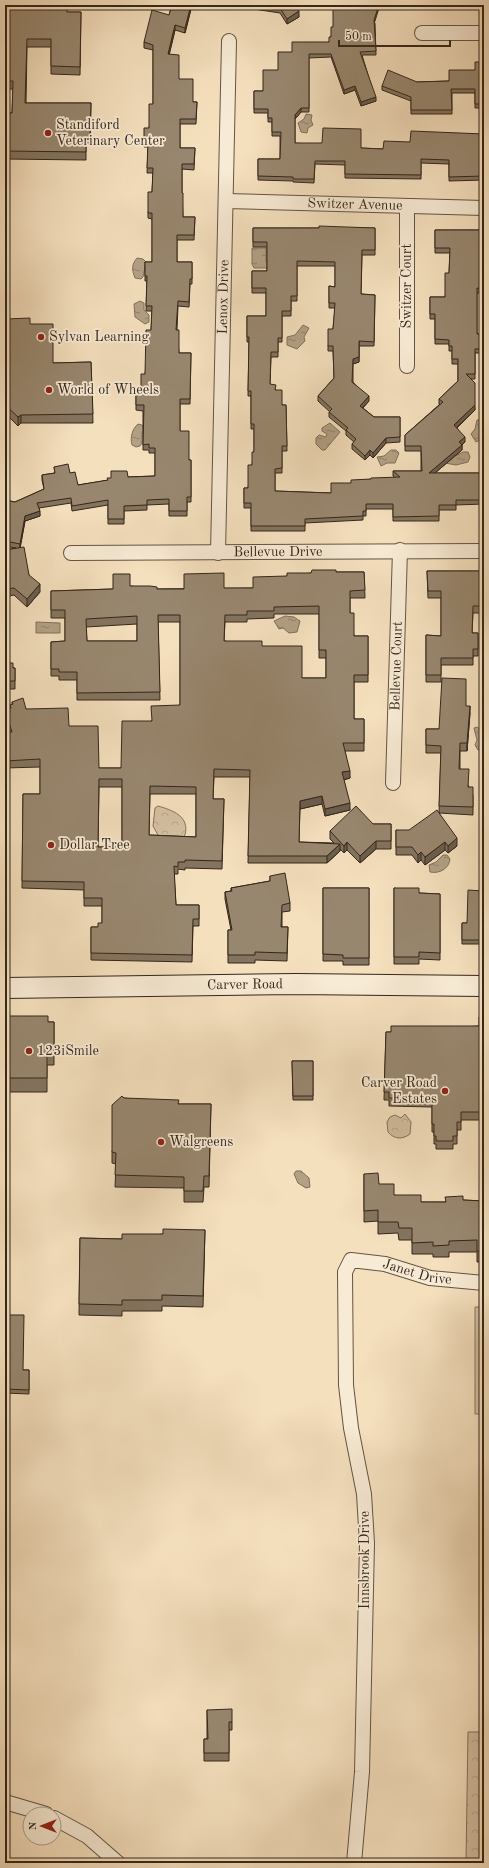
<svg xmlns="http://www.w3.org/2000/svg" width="489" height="1868" viewBox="0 0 489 1868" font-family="'Old Standard TT',serif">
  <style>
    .green { fill: #d4c0a2; stroke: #84735e }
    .park { fill: url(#park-crowns); stroke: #84735e }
    .water { fill: url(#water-ripples); stroke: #80705b }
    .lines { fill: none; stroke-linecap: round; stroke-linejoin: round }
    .street-casing { stroke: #645443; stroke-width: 16 }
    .secondary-casing { stroke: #34261a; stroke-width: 22 }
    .street { stroke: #f8ebd5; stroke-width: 14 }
    .secondary { stroke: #f8ebd5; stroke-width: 20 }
    .wall { fill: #83745f; stroke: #34261a; fill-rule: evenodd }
    .shaded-wall { fill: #6a5e4e; stroke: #34261a }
    .building { fill: #98876f; stroke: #34261a; fill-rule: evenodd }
    .poi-dot { fill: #8f2418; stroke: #f8ebd5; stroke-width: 1.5 }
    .labels { text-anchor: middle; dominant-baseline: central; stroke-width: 3.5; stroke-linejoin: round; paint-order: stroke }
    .poi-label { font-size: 14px; fill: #34261a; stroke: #f8ebd5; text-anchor: start }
    .street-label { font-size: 14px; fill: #34261a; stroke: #f8ebd5 }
  </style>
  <defs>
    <pattern id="park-crowns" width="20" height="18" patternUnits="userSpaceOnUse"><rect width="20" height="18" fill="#d4c0a2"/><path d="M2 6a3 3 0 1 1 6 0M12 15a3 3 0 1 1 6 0" fill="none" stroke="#b7a58b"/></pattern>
    <pattern id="water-ripples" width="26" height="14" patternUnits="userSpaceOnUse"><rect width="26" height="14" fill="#b3a186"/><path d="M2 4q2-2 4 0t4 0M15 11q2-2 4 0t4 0" fill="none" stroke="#92836d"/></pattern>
  </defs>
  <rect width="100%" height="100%" fill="#f5e0be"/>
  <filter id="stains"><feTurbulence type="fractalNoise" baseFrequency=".005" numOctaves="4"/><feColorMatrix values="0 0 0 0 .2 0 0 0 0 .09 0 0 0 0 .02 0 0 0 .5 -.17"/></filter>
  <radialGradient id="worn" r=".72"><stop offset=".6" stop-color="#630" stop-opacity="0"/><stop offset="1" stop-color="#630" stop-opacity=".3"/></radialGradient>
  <path class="green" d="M475 1307H484V1414H475Z
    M481 1597H484V1718H483Z"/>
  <path class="park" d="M158 806C172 810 190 816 185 835L183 837H159L153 826 155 808Z
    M405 1114 411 1122 410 1134C402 1140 394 1139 388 1132L387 1122 390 1117 395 1115 401 1118Z
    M468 1732H484V1863H466Z"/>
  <path class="water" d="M306 114 312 115 311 120 313 125 308 128 307 133 301 132 298 123 304 119Z
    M252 248H266V262H274V268H254L252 264Z
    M137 258 143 259 146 262 143 277 141 279 135 278C132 270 131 265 137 258Z
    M140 301 144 303V310L149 315V322L145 324 135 317 134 304Z
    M303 325 309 328 304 337 305 341 297 349 287 345V337L295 335Z
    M484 419V438L476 442 471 434 475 429 477 420Z
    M330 423 340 432 325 450H322L316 444V438L319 435 326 437 327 434 322 431V428Z
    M138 424 142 425 144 429 142 433V443L140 446 136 447 132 445C130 438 132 429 138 424Z
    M391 450H396L399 453 395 463H387L381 466 377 457 384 456Z
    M463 452H468L470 457 468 462 456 465 445 463 446 456 450 459Z
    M285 616 294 617 300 621 297 632 289 633 283 628 279 629 274 621Z
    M36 622 60 623V633H36Z
    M477 727 484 731V748L482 750H478L475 745 477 740 474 728Z
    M443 855H447L450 859C449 869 439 874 430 872L429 865 436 862Z
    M296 1171H301L309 1178 310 1187 306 1188 298 1183 294 1174Z"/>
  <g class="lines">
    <g class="street-casing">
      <g id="street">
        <path d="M422 33H484"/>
        <path id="s1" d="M226 201 484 208"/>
        <path d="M407 207V366"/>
        <path id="s2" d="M71 553 484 551"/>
        <path id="s3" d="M218 553 229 41"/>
        <path id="s4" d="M393 783 400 550"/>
        <path d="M5 1802 46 1814"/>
        <path d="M54 1818 87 1836 118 1863"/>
        <path id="s5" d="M354 1863 362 1772 367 1543 364 1494 351 1428 346 1385 345 1272 351 1260 385 1264 430 1278 484 1283"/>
      </g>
    </g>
    <g class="secondary-casing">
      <g id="secondary">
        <path id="s6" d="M5 988 296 984 484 986"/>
      </g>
    </g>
    <use href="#street" class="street"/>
    <use href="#secondary" class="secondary"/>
  </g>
  <path class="wall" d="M5 5 67 12H81L80 75 51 74V47H27L26 103H91L90 145H86V160L5 159V113H12L13 89H5Z
    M172 5H192L185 33 175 30 169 54 179 79 193 102H197L196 124H180V148H195L194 170 182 169V193L183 217H195L194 240H177V262H192V284H190L189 307 178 306 177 330 179 353H191L190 404H180V431L189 460H191V502H187V516H169V504L147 505V510L124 511V524H108V505L72 511 71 503 39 508 40 516 25 521 20 547 29 575 40 592 27 607 14 595 5 597V550L16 548 5 546V500L15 502 44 489 42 480V475L55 473 54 467 70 473 78 485 128 477 155 476V453H149V450H143V411L136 410V391H139L141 387 145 374 151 330 152 311H146L147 281H145V262H152V219L148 218V213L152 192 153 173H147L148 147H144V142L149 128 153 104V50L144 48V42L169 15Z
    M199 5H208L203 9Z
    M247 5H296L299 17 287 24 280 13 247 8Z
    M477 5H484V7H477Z
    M342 9 375 23 376 55H362L376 101 361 106 355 90 344 94 331 57 309 58V112H301L295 119V143L361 148 383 149 410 142 484 134V180L449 181V164L421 163V179L345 178V165L315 164 314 183 293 182V181L258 180V159H280V136H272V122H268V113H254V91H263L292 52 329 42 331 37 333 27Z
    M484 62V108H475V93H452V114H411V101L382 90V86L417 82 449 81 475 70Z
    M253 228H375V255H362L361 294 375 295 374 346H359V362L353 364V382L369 401 363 408 374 417H400V442L386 443 373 458 370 455 365 460 352 449V444L354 442 346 435V431L329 417V412H330L318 401V396L334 378 333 351H328V346L333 329 335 308H329V286L335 287V266H297V301H291V316H282V342H278V357H271L270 384 276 390 282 405H286L287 451H282V473H275V491L331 493 351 483 371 479 395 478 393 476V471H421V451H405V435L440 404H439V399L458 381V364H452V351H449V344H435V319H430V297H445L449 273 450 253H435V230H484V293H477V334H480V353H475V379H471L475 410 457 428 465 442 462 445V450L435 473H481L484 467V504L456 505V510H439V521H393V509H366V516H363V520L305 523V531H251V508H244V488H248L254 452V429H251V396H248L249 342H247V316H266V293H252V271H267V247H253Z
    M5 319 30 324 53 363 91 362 93 423H21L18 426 5 413V401L7 399V364H5Z
    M427 571H484V596H480V613H473L472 633H478V656H473V665H441V682H426V635L441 636V598H428Z
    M336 572H364L365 598H350V613L354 636H368V682H354V719H364V751H345L350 778 344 780 350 810 325 816 322 804 300 809 299 842 334 843 330 839V831L373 824H391V849H376L360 863 347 850 344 853 340 849V851L327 863H248L250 777H214L213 799H224L222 869 185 868V870L178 869V874H174L176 905H199V926H193L192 962 91 960V927H98L102 923V906H84V890L22 888 23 794H40V767L5 768V732H9L7 725V717H8V713H9V709H10V705H12V702L26 709 69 726 99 768H121L151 721 180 705V622H158L160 700H77V680H59V676H51V642L65 641V618H51V591L113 589 130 586 157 589 253 588 287 576 311 573ZM274 614H319V658H326V678H302L262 646 224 641 225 622H247V619L274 618ZM137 624V641H87L86 627ZM99 787H122V847H98ZM150 794H196V837L149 835Z
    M5 663 13 668H15V689H5Z
    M466 706 470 713 467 751H460V769L473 795V815L439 813 441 753H426V729H439Z
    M396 830 457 846 448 853 445 850 425 865 421 860 418 863 412 855H396Z
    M270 876 290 903V911L282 912V927H288L287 961 255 960V963H228V930H231L225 899V892L231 891V888L270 881Z
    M323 888H369V965H343V961H323Z
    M394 888 419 893 440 894V960L419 959V964H394Z
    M484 891V922H480V944H462V923H467Z
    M5 1016 48 1022H54V1065H47V1092H5Z
    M484 1017V1120H461V1130H457V1144H453V1149H436V1144H434V1132H432V1107L389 1106V1100H384L386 1032H391L479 1026Z
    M292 1061H313V1100H293Z
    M124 1098 179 1104H211L209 1187H204L203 1202H184V1188L115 1187 116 1164 112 1163V1152Z
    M364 1174 394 1195 421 1202H445L463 1200 484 1201V1262H477V1252H449V1257H433V1254H412V1240H399L398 1233 378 1234V1221L364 1222Z
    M205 1230 203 1307 162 1306V1311H122V1316L79 1315 80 1238 122 1239 163 1234Z
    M5 1315 23 1370H29V1394L5 1393Z
    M207 1710 232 1722V1730H229V1761H204V1739H207Z"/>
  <path class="shaded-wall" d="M191 5H192L185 33V28Z
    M203 5H208L203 9Z
    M379 5H380L374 24V20Z
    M299 11V17L287 24V19Z
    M175 25V30L168 60V54Z
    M355 86V90L344 94V90Z
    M376 97V101L361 106V102Z
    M301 108V112L295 119V115Z
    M359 341V362L353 364V359Z
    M369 396V401L360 410V406Z
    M475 405V410L454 430V425Z
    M21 415V423L18 426V417Z
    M465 437V442L459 447V442Z
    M386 438V443L373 458V453Z
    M462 445V450L429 478V473Z
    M370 450V455L365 460V456Z
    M40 511V516L25 521 20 549V544L25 516Z
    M40 584V592L27 607V599Z
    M470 706V713L467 751V743Z
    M350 771V778L342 780V772Z
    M322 796V804L300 809V801Z
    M350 803V810L325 816V809Z
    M457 838V846L448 853V846Z
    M376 841V849L360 863V856Z
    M347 842V850L344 853V846Z
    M445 842V850L425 865V857Z
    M340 844V851L327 863V856Z
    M421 852V860L418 863V855Z"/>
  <path class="building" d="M5 5H67V12H81L80 67 51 66V39H27L25 103H91L90 137H86V152L5 151V113H12L13 81H5Z
    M172 5H191L185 28 175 25 168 54 179 55V79H193V102H197L196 119H180V148H195L194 164H182V193H183V217H195L194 235H177V262H192V279H190L189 302 178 301 176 330H179V353H191L190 399H180V431H189V460H191V497H187V511H169V499L147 500V505L124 506V519H108V500L72 506 71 498 37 503 40 511 25 516 20 544 5 541V500L15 502 44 489 42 475 55 473 54 467 68 464 70 473 75 472 78 485 108 480 107 478H111V471H127L128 477 155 476V448H149V444L143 445 144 405H136V391H139V387H141V374H145L146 330H151L152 306H146L147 276H145V262H152V213H148V192H152L153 168H147L148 142H144V128H149V104H153V45L144 42 152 10 169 15Z
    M262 5H296L299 11 287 19 280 8Z
    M343 5H379L374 20 376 51 360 52 376 97 361 102 355 86 344 90 331 54H309V108H301L295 115V143H322L323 128 361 129V148L383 149 384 141 410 142 411 131 484 134V176L449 177V160L421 159V175L345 174V161H315L314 179H293V177L258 176V159H280L281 132H272V118H268V109H254V91H263V70H278V52H292V42H329V37H331V27H333V9H342Z
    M475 62H484V104H475V89H451L452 110H411V97L382 86 388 70 417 82 449 81V70H475Z
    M319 226 375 228V250H362L361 294 375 295 374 342 359 341V357L353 359 352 382 369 396 360 406 374 417H400V437L386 438 373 453 370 450 365 456 352 444 356 439 346 430 348 428 329 412 332 409 318 396 334 378 333 346H328V329H333L335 303H329V286L335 287V262L297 261V296H291V311H282V338H278V352H271L270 384 276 385 275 390H282V405H286L287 446H282V468L275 469V491L331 493V483H351V480L371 479V478L400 477 393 471H422L421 446H405V435L443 402 439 399 458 381V359H452V346H449V340L435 339V314H430V297H445V273H449L450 248H435V230H484V289L477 288V334H480V349H475V374H466L475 383V405L454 425 465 437 459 442 462 445 429 473H481V467H484V500H456V505H439V516L393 517V504H366V511H363V516L305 519V526H251V503H244V488H248V465H252V452H254V424H251V391H248L249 337H247V316H266V288H252V271H267V242H253V228H319Z
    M30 318V324H53V363L91 362 93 414 21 415 18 417 5 405V401L7 399V356H5V319Z
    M24 547 29 575 40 584 27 599 14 588 5 589V550Z
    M312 570H336V572H364L365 590 350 591V613H354V636H368V675H354V719H364V743H343L350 771 342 772 350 803 325 809 322 796 300 801 299 842 340 844 327 856H248L250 770 214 769 213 799H224L222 861 185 860V862H178V867L174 866 176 905H199V919H193L192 955 91 953V927H98V923H102V898H84V882L22 881 23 794H40V759L5 761V732H12L7 717 9 716 8 713 10 712 9 709 11 708 10 705 13 704 12 702 23 698 26 709 68 708 69 726H98L99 768H121L122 721H152L151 706 180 705V615H158L160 692 77 693V672H59V669H51V642L65 641V610H51V591L113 589V574H130V586H150L157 587V589H184V574L224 573V588H253V577L287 576V573H311ZM319 606V650H326V678H302V646H262V641H224L225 615H247V611H274V607ZM137 616V641H87L86 619ZM99 779H122V847H98ZM150 786 196 787V837L149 835Z
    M427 571H484V589H480V606H473L472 633H478V649H473V658H441V675H426V635L441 636V591H428Z
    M5 663H13V668H15V681H5Z
    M442 678 466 679V706H470L467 743H460L459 769H469L468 787H473V807L439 806 441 746 426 745V729H439Z
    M356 806 373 824H391V841H376L360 856 347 842 344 846 330 831Z
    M437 810 457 838 448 846 445 842 425 857 421 852 418 855 412 847H396V830H409Z
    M285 873 290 903 282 905 281 927H288L287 953 255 952V955H228V930H232L225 892 232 891 231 888 270 881V876Z
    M323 888H369V958H343V955L323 954Z
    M394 888H419V893L440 894V953L419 952V957H394Z
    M468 890 484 891V919L480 918V940H462V923H467Z
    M5 1016H48V1022H54V1051H47V1078H5Z
    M479 1017H484V1112H461V1122H457V1136H453V1141H436V1136H434V1124H432V1099L389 1098V1092H384L386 1032H391V1026H479Z
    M292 1061H313V1096H293Z
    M122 1096 124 1098 179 1100 178 1104H211L209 1176H204L203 1191H184V1177L115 1175 116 1153 112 1152V1105Z
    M378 1173 379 1184H394V1195H421V1202H446L445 1197 463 1196V1200L484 1201V1251H477V1240L449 1241V1245L433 1246V1242L412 1243V1228H399L398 1222H378V1210L364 1211V1174Z
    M163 1229 205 1230 203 1296 162 1295V1300H122V1305L79 1304 80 1238 122 1239V1234H163Z
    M5 1315H24L23 1370H29V1390L5 1389Z
    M232 1709V1722H229V1753H204V1739H208L207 1710Z"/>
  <g class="poi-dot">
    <circle cx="48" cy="133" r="4"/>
    <circle cx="41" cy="337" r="4"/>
    <circle cx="49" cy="390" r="4"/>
    <circle cx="51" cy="845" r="4"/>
    <circle cx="29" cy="1051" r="4"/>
    <circle cx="445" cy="1091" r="4"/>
    <circle cx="161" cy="1142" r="4"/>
  </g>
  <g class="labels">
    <g class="poi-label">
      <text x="56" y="125">Standiford<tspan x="56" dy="16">Veterinary Center</tspan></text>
      <text x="49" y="337">Sylvan Learning</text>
      <text x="57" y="390">World of Wheels</text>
      <text x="59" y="845">Dollar Tree</text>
      <text x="37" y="1051">123iSmile</text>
      <text x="437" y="1083" text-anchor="end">Carver Road<tspan x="437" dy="16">Estates</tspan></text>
      <text x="169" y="1142">Walgreens</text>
    </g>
    <g class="street-label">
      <text stroke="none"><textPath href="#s1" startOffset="129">Switzer Avenue</textPath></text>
      <text transform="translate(407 286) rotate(-90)">Switzer Court</text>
      <text stroke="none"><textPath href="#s3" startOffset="256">Lenox Drive</textPath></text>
      <text stroke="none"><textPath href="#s2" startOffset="207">Bellevue Drive</textPath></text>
      <text stroke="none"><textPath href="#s4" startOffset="117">Bellevue Court</textPath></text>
      <text stroke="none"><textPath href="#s6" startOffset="240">Carver Road</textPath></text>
      <text stroke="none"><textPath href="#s5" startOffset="674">Janet Drive</textPath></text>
      <text transform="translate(365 1560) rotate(-90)">Innsbrook Drive</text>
    </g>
  </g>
  <rect width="489" height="1868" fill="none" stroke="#f5e0be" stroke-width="20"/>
  <rect x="6" y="6" width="477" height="1856" fill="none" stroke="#34261a" stroke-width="2"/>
  <rect x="10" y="10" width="469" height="1848" fill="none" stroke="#34261a"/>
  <g transform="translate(42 1826) rotate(270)"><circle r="19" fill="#f8ebd5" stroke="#aa9c8a"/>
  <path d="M0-3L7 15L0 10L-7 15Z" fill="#8f2418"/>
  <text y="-6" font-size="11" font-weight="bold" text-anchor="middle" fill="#34261a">N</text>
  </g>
  <path d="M339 40v6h111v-6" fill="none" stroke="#34261a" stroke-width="2"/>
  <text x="345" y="40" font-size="12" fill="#34261a" stroke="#f8ebd5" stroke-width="3" paint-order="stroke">50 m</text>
  <rect width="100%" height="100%" filter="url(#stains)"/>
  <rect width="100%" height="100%" fill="url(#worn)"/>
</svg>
